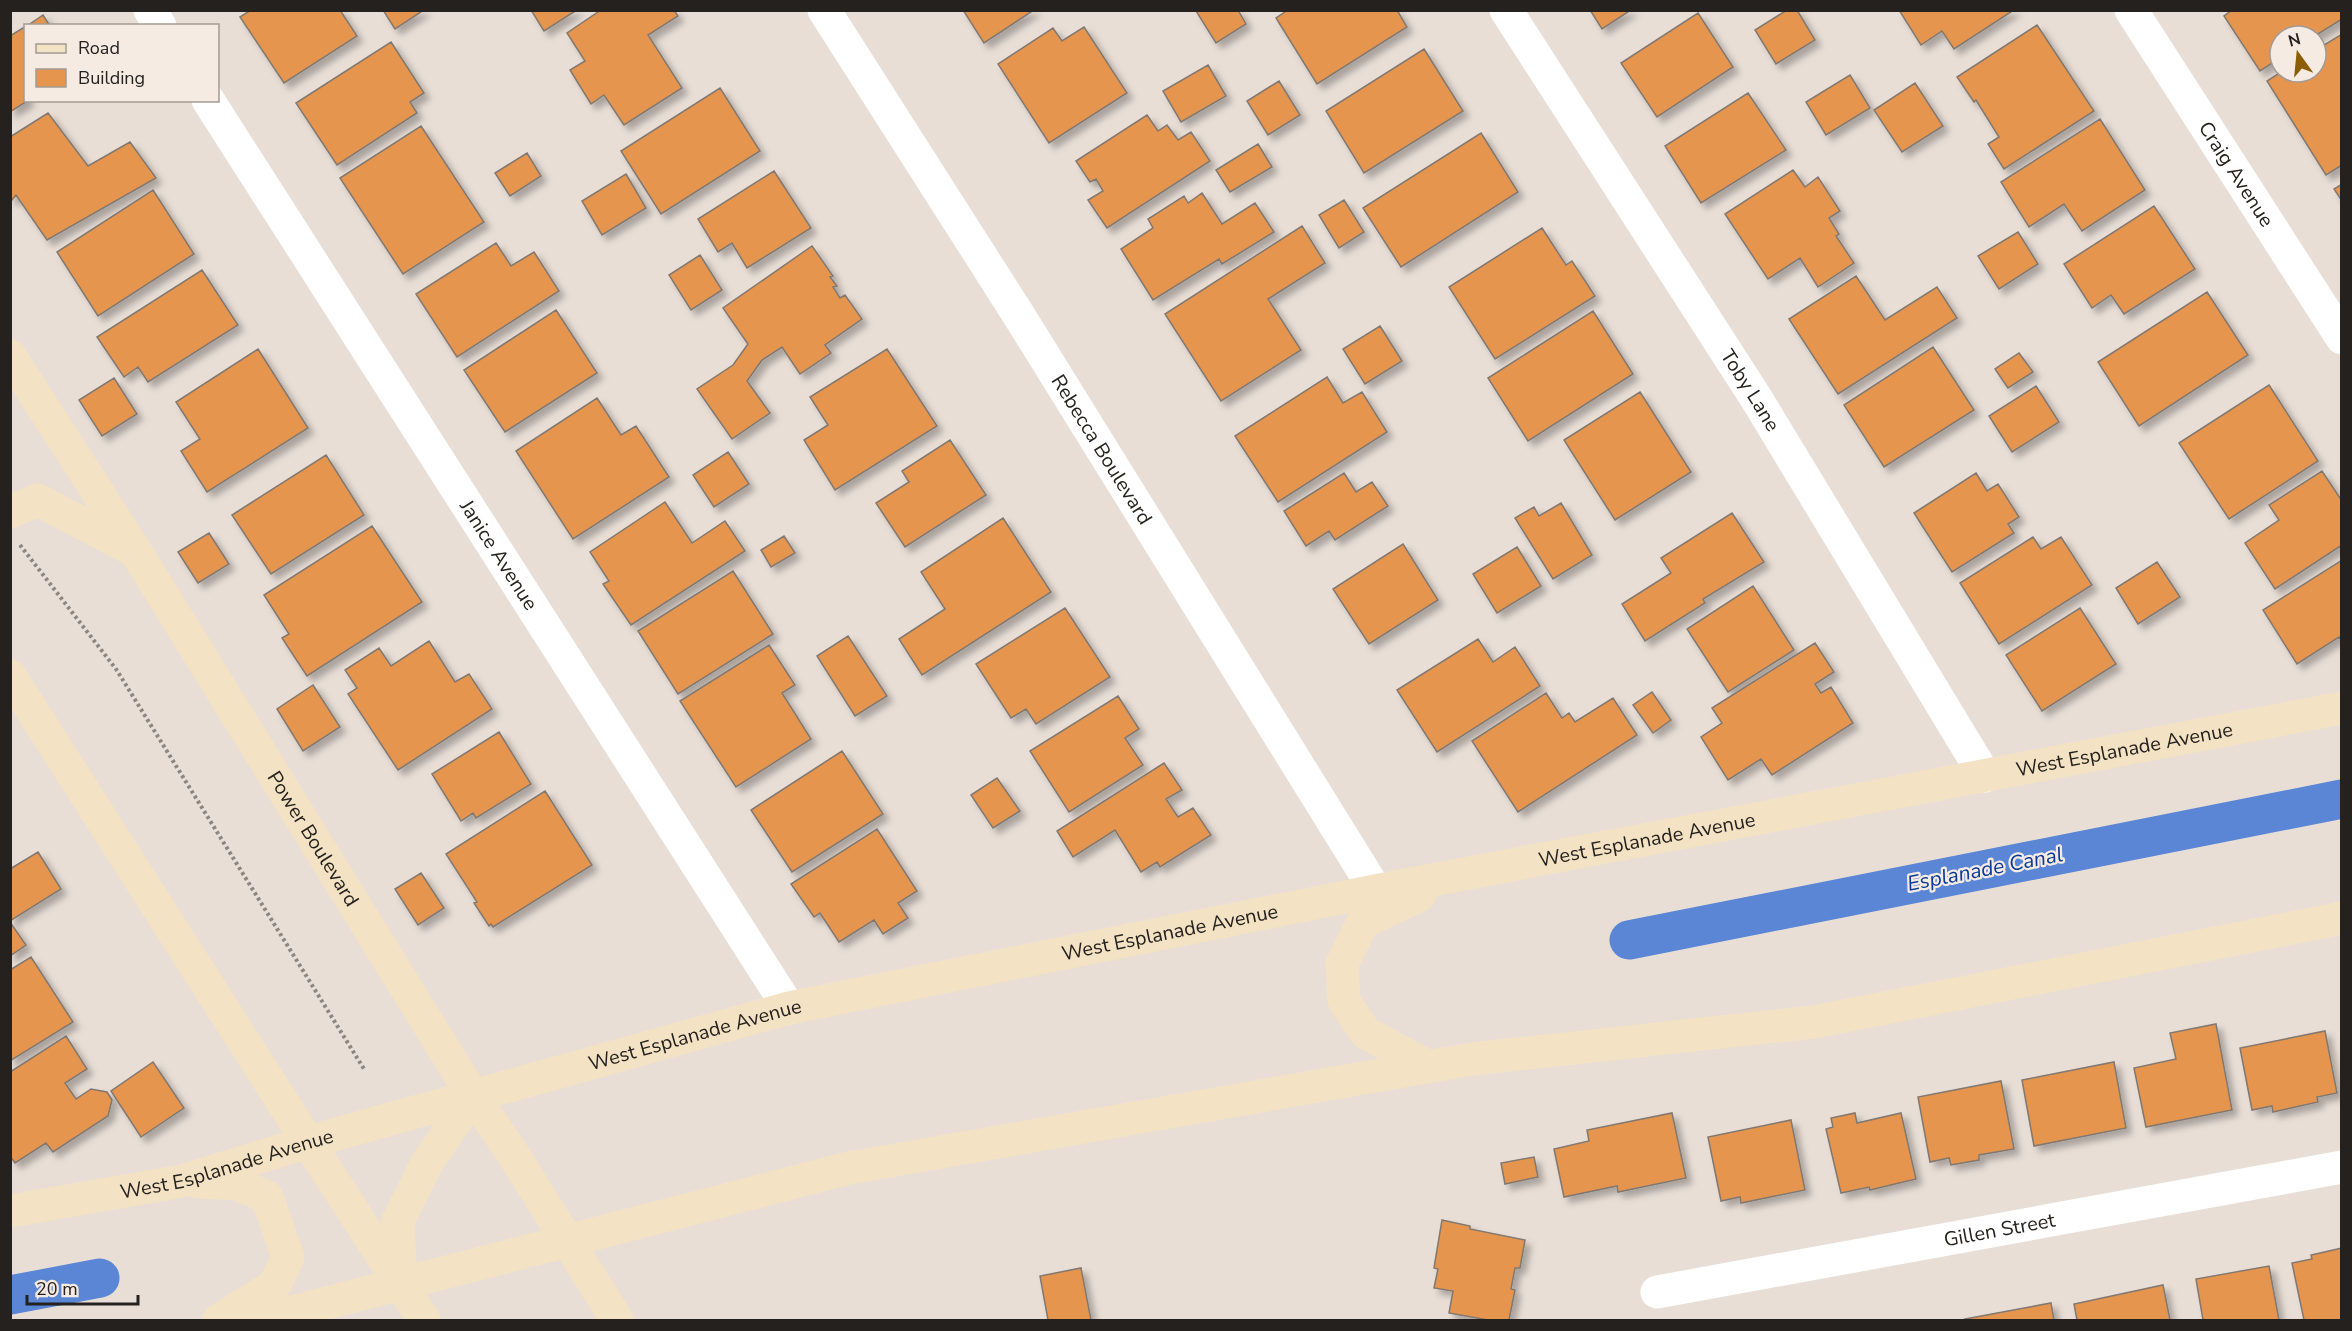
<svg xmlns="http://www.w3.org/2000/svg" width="2352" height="1331" viewBox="0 0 2352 1331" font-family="'Nunito Sans',sans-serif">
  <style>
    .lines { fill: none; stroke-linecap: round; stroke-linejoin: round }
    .canal { stroke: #5a86d5; stroke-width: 39 }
    .building { fill: #e5954e; stroke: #817871; stroke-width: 1.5; filter: url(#shadow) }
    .path { stroke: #8d8580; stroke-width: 4; stroke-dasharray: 3 3; stroke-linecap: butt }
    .street { stroke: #fff; stroke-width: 33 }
    .secondary { stroke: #f4e2c4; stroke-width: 33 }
    .labels { text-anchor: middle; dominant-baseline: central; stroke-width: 4.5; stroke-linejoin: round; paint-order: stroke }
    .street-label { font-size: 20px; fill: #25211e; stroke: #f6ebe3 }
    .water-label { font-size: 21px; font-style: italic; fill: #073b97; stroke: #f6ebe3 }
  </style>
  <defs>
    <filter id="shadow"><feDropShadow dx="5.5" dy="5.5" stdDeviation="3" flood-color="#0004"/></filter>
  </defs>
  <rect width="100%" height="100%" fill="#e8ded6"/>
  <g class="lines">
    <path class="canal" d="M1629 940 2342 799
      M10 1295 100 1278"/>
  </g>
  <path class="building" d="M251 10H340L357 36 284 83 240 17Z
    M383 10H424L395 29Z
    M531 10H577L544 31Z
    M601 10H674L678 16 648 35 682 88 624 125 604 95 591 104 570 70 585 61 567 33Z
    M963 10H1034L984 43Z
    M1238 10 1246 24 1216 43 1196 11Z
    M1288 10H1397L1407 27 1317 84 1276 18Z
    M1590 10H1631L1602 29Z
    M1787 10H1797L1815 40 1776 64 1755 30Z
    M1899 10H2014L1954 49 1942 31 1921 45Z
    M2232 10H2342V19L2315 36H2280V58L2260 71 2224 16Z
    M1698 13 1733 67 1657 117 1621 63Z
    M43 15 50 26H27Z
    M2037 25 2094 111 2004 169 1988 144 1999 137 1976 100 1974 102 1957 77Z
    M26 26V100H29L10 112V36Z
    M1084 27 1127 93 1049 143 998 64 1053 28 1062 41Z
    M2342 34V165L2326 175 2267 81 2281 72H2316V50Z
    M391 42 424 93 410 102 417 113 337 165 296 103Z
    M1424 49 1463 111 1364 173 1326 111Z
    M1208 65 1226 96 1181 122 1163 91Z
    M1850 75 1870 108 1826 135 1806 102Z
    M1279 81 1300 115 1268 135 1247 101Z
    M1915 83 1943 126 1902 152 1874 110Z
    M720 88 760 151 661 214 621 151Z
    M1748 93 1786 150 1701 203 1665 146Z
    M48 113 88 166 130 142 156 178 47 240 16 195 12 200 10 198V137Z
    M1147 115 1158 131 1167 125 1178 140 1191 132 1210 161 1107 228 1088 200 1103 191 1096 179 1090 182 1076 161Z
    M2100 119 2145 190 2082 231 2064 204 2029 227 2001 182Z
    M421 126 484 222 403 274 340 178Z
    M1481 133 1518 192 1401 267 1363 208Z
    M1258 144 1272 167 1230 192 1216 170Z
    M527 153 541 176 510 196 495 173Z
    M1793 170 1805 187 1818 177 1840 211 1829 218 1839 234 1836 236 1854 263 1818 287 1800 258 1768 279 1725 214Z
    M774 171 811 228 747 268 732 243 718 252 698 219Z
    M626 174 646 208 602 235 582 201Z
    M2342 184V201L2334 189Z
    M153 190 194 254 98 316 57 252Z
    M1202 193 1222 224 1255 203 1274 232 1222 264 1219 259 1153 300 1121 249 1153 228 1148 219 1184 196 1188 203Z
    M1344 200 1364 232 1339 248 1319 215Z
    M2154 206 2195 269 2124 314 2111 295 2092 308 2064 264Z
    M1302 226 1325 263 1268 299 1301 350 1221 401 1165 314Z
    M1542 228 1566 265 1572 261 1595 296 1495 359 1449 287Z
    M2018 232 2038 264 1999 289 1978 256Z
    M496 243 511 266 534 252 559 291 457 357 416 294Z
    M812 246 833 276 830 277 837 286 833 287 840 298 845 295 862 319 825 345 831 353 800 374 782 347 762 360 747 381 770 413 732 439 697 389 733 365 748 344 723 308Z
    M700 255 722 290 691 310 669 275Z
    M202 270 238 325 148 382 138 367 124 377 97 337Z
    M1856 276 1885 320 1937 287 1957 318 1838 394 1789 319Z
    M2207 292 2248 355 2139 426 2098 362Z
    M556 310 597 373 505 432 464 370Z
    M1593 311 1633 374 1528 441 1488 378Z
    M1380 326 1402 361 1365 384 1343 349Z
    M1933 347 1974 410 1884 467 1844 405Z
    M258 349 308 428 207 492 181 451 200 439 176 402Z
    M887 349 937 426 835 490 804 440 828 425 810 397Z
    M2019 353 2033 372 2008 388 1995 369Z
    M1327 377 1343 403 1362 392 1387 432 1278 502 1235 436Z
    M114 378 137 414 102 436 79 400Z
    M2269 385 2318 461 2229 519 2179 443Z
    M2036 386 2059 422 2012 452 1989 416Z
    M1640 392 1691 472 1615 520 1564 440Z
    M597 398 621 435 636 426 669 477 573 539 516 451Z
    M950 440 986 495 905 547 876 503 909 482 902 471Z
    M728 452 749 484 714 507 693 475Z
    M326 455 364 515 271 574 232 515Z
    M2322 471 2342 501V545L2275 589 2245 543 2279 520 2269 505Z
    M1344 473 1356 492 1372 482 1388 506 1335 540 1329 531 1306 546 1284 511Z
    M1976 473 1987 491 1998 484 2019 517 2008 524 2014 533 1952 572 1914 513Z
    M665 502 692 543 725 521 745 551 631 625 603 584 609 581 590 552Z
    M1561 503 1592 555 1553 579 1515 518 1534 507 1539 516Z
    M1732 513 1764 562 1703 599 1705 603 1645 641 1622 604 1671 573 1661 558Z
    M1003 518 1051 592 922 675 899 639 945 609 921 572Z
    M372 526 422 602 307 676 282 638 289 634 264 595Z
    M209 533 229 564 198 583 178 552Z
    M784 536 795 553 771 567 761 550Z
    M2033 537 2041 549 2061 537 2092 585 1999 644 1960 583Z
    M1403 544 1438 600 1369 644 1333 589Z
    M1517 547 1541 586 1497 613 1473 574Z
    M2342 560V641L2339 637 2297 664 2263 610Z
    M2157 562 2180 597 2138 624 2116 588Z
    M733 571 773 634 678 694 638 631Z
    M1753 586 1794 650 1728 692 1687 629Z
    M1065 608 1110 677 1036 724 1026 709 1011 718 976 664Z
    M2080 608 2116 664 2042 711 2006 655Z
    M848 636 887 696 855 716 817 656Z
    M1478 639 1493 662 1515 647 1540 686 1437 752 1397 690Z
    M429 641 455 682 469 674 492 709 398 770 348 694 357 688 345 670 379 648 391 666Z
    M1815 643 1834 672 1815 684 1821 693 1831 687 1853 723 1772 775 1761 759 1728 780 1701 737 1722 723 1712 708Z
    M769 645 795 685 782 693 811 739 736 787 680 701Z
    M313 685 340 727 303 751 277 709Z
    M1652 692 1671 720 1653 733 1633 705Z
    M1546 693 1562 718 1569 713 1575 722 1613 698 1637 735 1518 812 1472 741Z
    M1118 696 1139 729 1125 738 1143 765 1069 812 1030 751Z
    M499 732 531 784 476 818 473 813 461 821 432 774Z
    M842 751 883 814 792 872 751 810Z
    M1164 763 1182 790 1166 799 1178 817 1193 808 1211 835 1160 867 1157 862 1141 872 1115 830 1073 857 1057 831Z
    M997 778 1020 811 993 828 971 795Z
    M545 791 592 865 493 927 491 924 489 926 474 903 477 902 446 854Z
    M877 829 917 891 898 903 908 918 883 934 874 920 839 942 820 913 814 917 791 884Z
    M38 852 61 889 10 921V869Z
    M421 873 444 908 418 925 395 889Z
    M10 922 26 945 10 956Z
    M31 957 73 1022 10 1061V970Z
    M2216 1024 2232 1110 2146 1127 2134 1068 2176 1059 2170 1033Z
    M2325 1031 2337 1093 2317 1097 2318 1102 2273 1112 2272 1106 2252 1110 2240 1048Z
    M66 1036 87 1069 65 1083 76 1099 91 1089 107 1092 112 1100 108 1116 53 1152 46 1143 15 1163 10 1156V1072Z
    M153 1062 184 1108 141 1137 111 1091Z
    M2114 1062 2126 1128 2034 1146 2022 1080Z
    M2001 1081 2014 1149 1979 1155V1160L1951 1165 1949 1158 1930 1162 1918 1097Z
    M1672 1113 1686 1178 1618 1192 1617 1186 1564 1197 1554 1149 1589 1141 1587 1130Z
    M1855 1113 1857 1123 1901 1113 1916 1179 1870 1190 1869 1187 1841 1193 1826 1129 1833 1127 1831 1118Z
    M1791 1120 1805 1190 1741 1203 1740 1197 1721 1201 1708 1137Z
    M1534 1157 1538 1177 1505 1184 1501 1163Z
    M1442 1220 1470 1226V1229L1525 1240 1520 1268H1515L1511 1289 1515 1290 1509 1320H1488L1449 1313 1453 1291 1434 1288 1438 1269 1434 1268Z
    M2342 1248V1320H2304L2292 1263 2312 1259 2311 1255Z
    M2269 1266 2279 1320H2203L2196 1279Z
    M1081 1268 1091 1320H1048L1040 1276Z
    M2163 1285 2170 1320H2077L2074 1304Z
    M2051 1303 2054 1320H1966L1965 1319Z"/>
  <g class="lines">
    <path class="path" d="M20 545 116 669 364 1069"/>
    <g class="street">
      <path d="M150 10 160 26"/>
      <path id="s1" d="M824 10 1018 314 1376 891"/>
      <path id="s2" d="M1506 10 1756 398 1985 776"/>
      <path id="s3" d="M2131 10 2342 338"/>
      <path id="s4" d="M208 100 789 1008"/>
      <path id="s5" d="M1657 1292 2342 1167"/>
    </g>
    <g class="secondary">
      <path id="s6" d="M10 356 136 552 473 1096 511 1151 617 1320"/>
      <path d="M10 512 38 500 135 551"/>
      <path d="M10 676 308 1142 424 1320"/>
      <path d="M1420 895 1363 922 1342 964 1344 1001 1366 1033 1427 1066"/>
      <path d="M199 1182 238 1184 267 1197 288 1257 275 1285 219 1320"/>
      <path id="s7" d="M10 1211 182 1181 308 1142 789 1008 1400 886 2342 708"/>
      <path d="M401 1282 398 1221 427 1163 473 1096"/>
      <path d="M261 1320 849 1168 1472 1059 1814 1022 2342 918"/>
    </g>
  </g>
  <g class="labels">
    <g class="street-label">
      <text stroke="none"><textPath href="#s3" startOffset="195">Craig Avenue</textPath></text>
      <text stroke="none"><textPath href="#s2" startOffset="452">Toby Lane</textPath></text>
      <text stroke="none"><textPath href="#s1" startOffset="520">Rebecca Boulevard</textPath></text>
      <text stroke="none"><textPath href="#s4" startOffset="540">Janice Avenue</textPath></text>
      <text stroke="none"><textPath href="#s7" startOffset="2166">West Esplanade Avenue</textPath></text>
      <text stroke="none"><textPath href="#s6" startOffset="570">Power Boulevard</textPath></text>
      <text stroke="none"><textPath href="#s7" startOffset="1680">West Esplanade Avenue</textPath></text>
      <text stroke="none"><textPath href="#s7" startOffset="1194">West Esplanade Avenue</textPath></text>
      <text stroke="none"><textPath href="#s7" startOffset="708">West Esplanade Avenue</textPath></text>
      <text stroke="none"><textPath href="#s7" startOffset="222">West Esplanade Avenue</textPath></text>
      <text stroke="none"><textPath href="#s5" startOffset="348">Gillen Street</textPath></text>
    </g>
    <g class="water-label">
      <text transform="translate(1985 869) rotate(-11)">Esplanade Canal</text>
    </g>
  </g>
  <rect width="2352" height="1331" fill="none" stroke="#25211e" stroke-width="24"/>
  <rect x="24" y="24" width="195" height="78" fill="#f6ebe3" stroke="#a29a94" stroke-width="1.5"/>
  <rect x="36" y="44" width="30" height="9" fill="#f4e2c4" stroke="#a29a94" stroke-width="1.5"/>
  <text x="78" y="54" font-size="18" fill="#25211e">Road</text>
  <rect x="36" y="69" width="30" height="18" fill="#e5954e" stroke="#a29a94" stroke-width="1.5"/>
  <text x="78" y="84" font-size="18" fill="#25211e">Building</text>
  <g transform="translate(2298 54) rotate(345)"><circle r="28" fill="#f6ebe3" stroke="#a29a94" stroke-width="1.5"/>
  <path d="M0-4.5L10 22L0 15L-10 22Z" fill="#8c5e03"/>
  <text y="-9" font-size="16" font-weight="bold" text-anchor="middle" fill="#25211e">N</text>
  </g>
  <path d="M27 1295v9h111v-9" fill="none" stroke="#25211e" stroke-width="3"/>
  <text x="36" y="1295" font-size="18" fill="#25211e" stroke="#f6ebe3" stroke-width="4.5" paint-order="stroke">20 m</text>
</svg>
